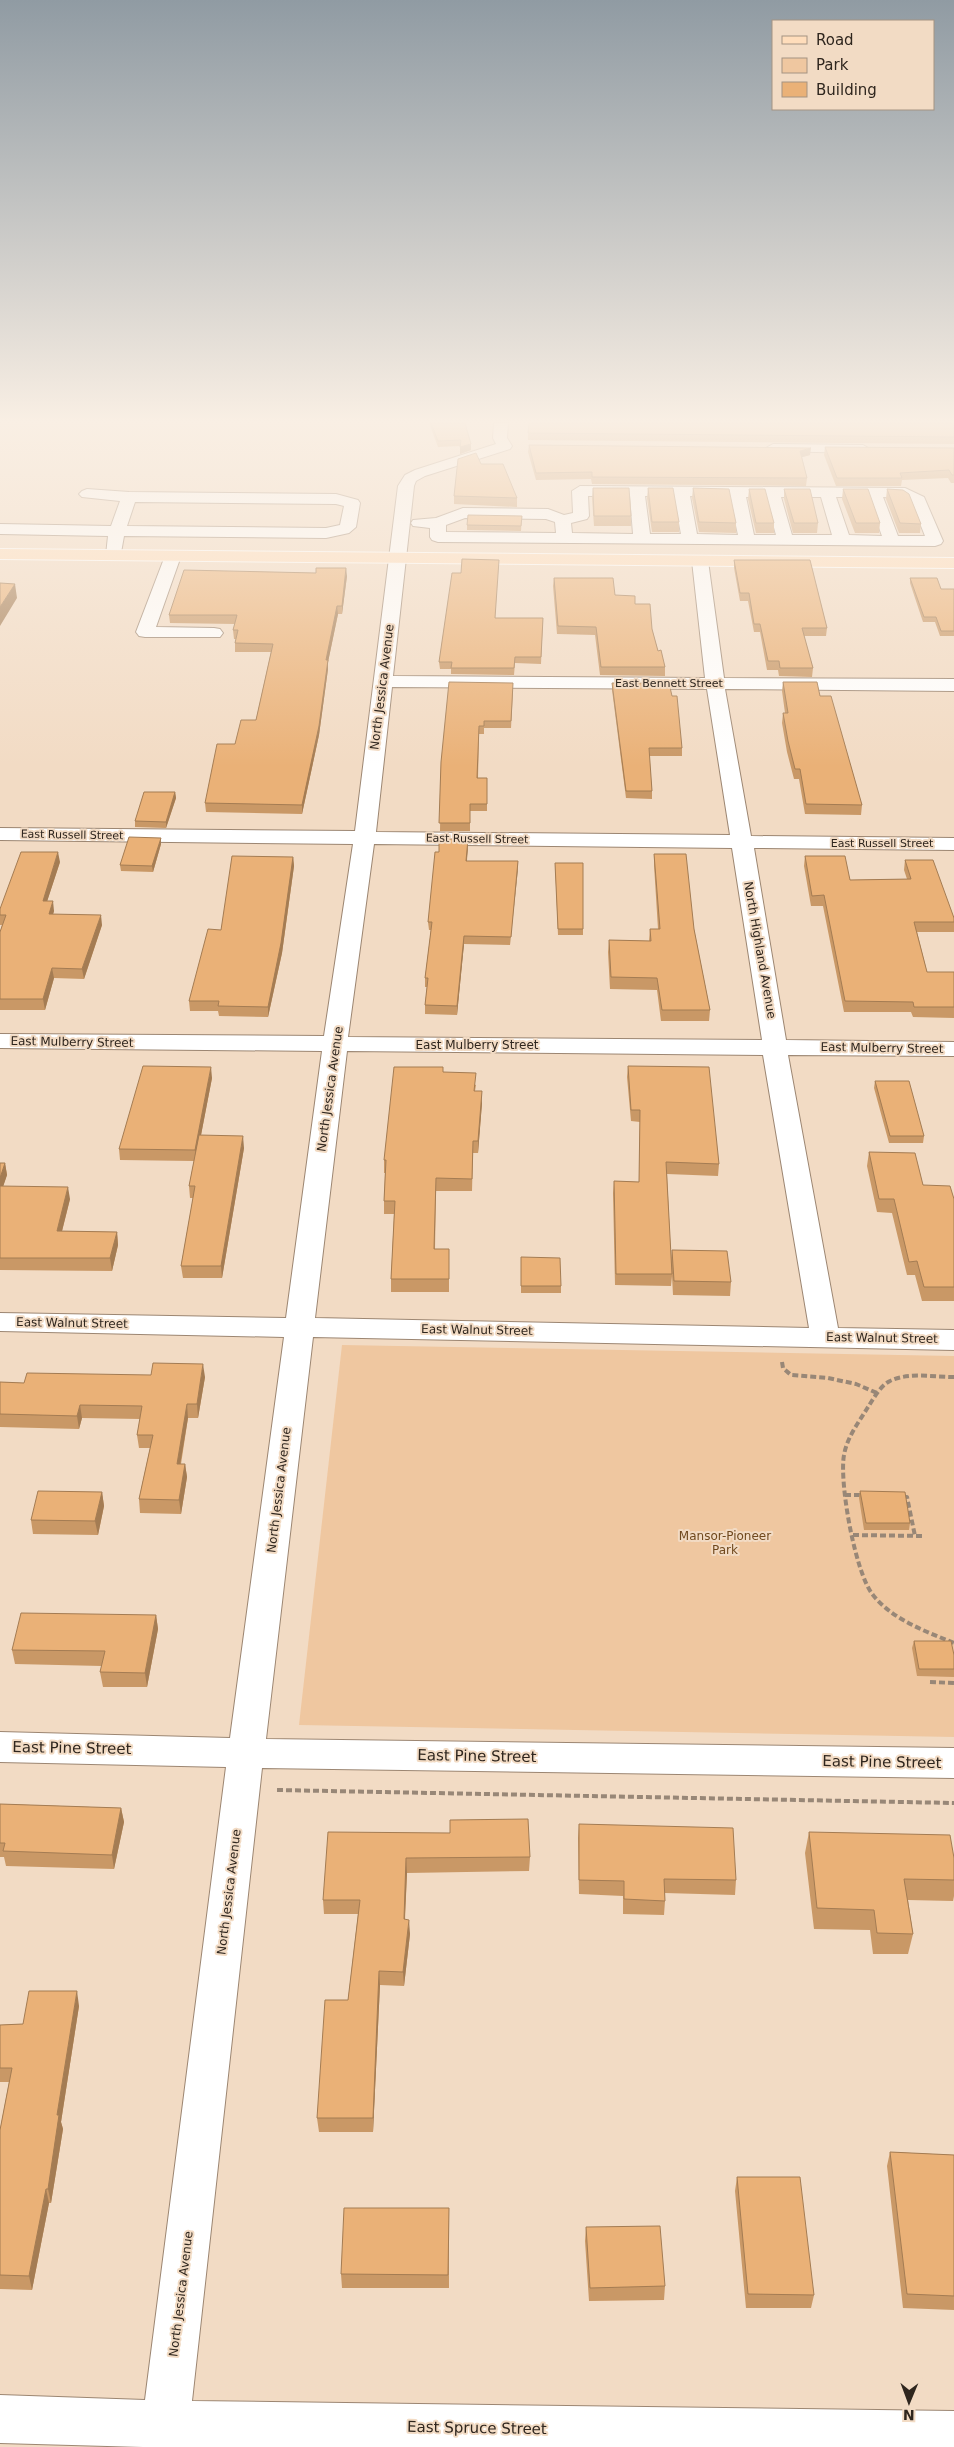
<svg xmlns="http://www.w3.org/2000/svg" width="954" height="2447" viewBox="0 0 954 2447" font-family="'DejaVu Sans',sans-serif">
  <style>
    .green { fill: #efc7a0 }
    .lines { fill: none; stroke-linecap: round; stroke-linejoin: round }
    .minor-casing { stroke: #9c8672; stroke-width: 2 }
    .major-casing { stroke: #fff; stroke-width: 2 }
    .path { stroke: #988777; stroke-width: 4; stroke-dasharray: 6 3; stroke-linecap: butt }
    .minor { fill: #fff; fill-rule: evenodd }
    .major { fill: #fdb; fill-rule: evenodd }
    .wall { fill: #c99866 }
    .shaded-wall { fill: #a47c53 }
    .building { fill: #eab177; stroke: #a47c53 }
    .labels { text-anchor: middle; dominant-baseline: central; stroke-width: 4; stroke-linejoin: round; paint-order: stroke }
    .far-street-label { font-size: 11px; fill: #2f261e; stroke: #f2dbc4 }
    .street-label { font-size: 12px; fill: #2f261e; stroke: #f2dbc4 }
    .park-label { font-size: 12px; fill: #70491e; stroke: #f2dbc4 }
    .near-street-label { font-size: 15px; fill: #2f261e; stroke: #f2dbc4 }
  </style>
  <rect width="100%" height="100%" fill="#f2dbc4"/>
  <path class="green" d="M342 1345 954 1356V1737L299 1725Z"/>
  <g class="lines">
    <g class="minor-casing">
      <path id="minor" d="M494 423H508L507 438 512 446 510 449 425 476 416 481 414 486 393 676 705 678 692 561 694 557H706L708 561 724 678 954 679V691L725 689 751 836 954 838V850L754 848 786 1040 954 1042V1056L788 1055 838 1328 954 1330V1350L313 1337 266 1739 954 1748V1778L262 1768 192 2401 954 2411V2447H143L0 2443V2395L145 2400 226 1767 0 1762V1732L230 1738 284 1337 0 1331V1313L286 1318 322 1051 0 1048V1034L324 1036 353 844 0 840V828L355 831 398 486 405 475 415 470 496 444 493 438ZM392 687 707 689 730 835 376 832ZM374 844 732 848 762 1040 348 1037ZM347 1051 763 1055 809 1328 315 1318Z
        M773 444 863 445 870 449 863 453 768 451 766 448Z
        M580 486 905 488 924 497 943 541 941 544 935 546 438 542 432 540 430 537V528L413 526 411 523 413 520 436 518 463 508 548 509 564 515 573 513 572 491ZM588 496H630L633 534 572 533 571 523 587 519 589 516ZM645 496H674L681 534H650ZM690 496 730 497 738 535 697 534ZM746 497H766L776 535H754ZM781 497H821L832 535H792ZM836 497H868L882 536 849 535ZM883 497 902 498 912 503 925 536H898ZM465 518 546 519 555 522 556 533 446 532V525Z
        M87 489 129 492 336 494 358 500 360 503 356 527 349 533 326 538 124 536 120 558H108L106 555 108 536 0 534V524L111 526 120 501 82 497 79 494 82 491ZM135 502 336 504 344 506 340 525 326 528 127 526Z
        M173 551 179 553 181 556 156 627 214 628 220 629 223 633 220 637H145L139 636 136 632 165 556 167 553Z"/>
    </g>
    <g class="major-casing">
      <path id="major" d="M0 549 954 558V568L0 559Z"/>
    </g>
    <path class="path" d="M782 1362 783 1368 791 1375 828 1378 856 1384 877 1393
      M954 1377C934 1377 908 1372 890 1381 880 1386 874 1398 868 1407 859 1422 847 1437 844 1455 839 1482 855 1573 873 1595 893 1620 925 1631 954 1643
      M845 1495H864
      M903 1497H907L915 1536
      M853 1535 922 1536
      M930 1682 954 1683
      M277 1790 954 1803"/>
    <use href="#minor" class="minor"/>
    <use href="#major" class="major"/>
  </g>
  <path class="wall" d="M429 423H465L471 450 460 454V446L438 447Z
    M954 423V444L528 440V433Z
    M529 445 810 455 802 457 807 478 806 486 592 484 591 479 536 480 528 452Z
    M825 447 954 448V483H951L948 478 902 480 901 486H836L824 455Z
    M481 464 517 498V507L454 504V496Z
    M593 488 631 516V526H594L592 498Z
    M648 488 679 522V532H652L647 498Z
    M693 488 736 523V533L699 532 692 498Z
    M749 489 774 523V533H756L748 499Z
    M784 489 818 523 817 533H793L784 499Z
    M843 489 880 523 879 533H855L842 499Z
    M887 489 921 524 920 533H899L886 499Z
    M522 516 521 531 467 530V525Z
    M734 560 827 628 826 636H804L813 668 812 677 779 676 778 670H767L760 632H754L748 601H740L734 568Z
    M316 573 347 576 342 614H338L328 662V669L319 735 302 814 206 812 205 803 235 744 256 720 271 652H235V643L236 639H234L233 630 235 624 170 623 169 615Z
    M554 578 615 595 635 604 652 629 658 651 665 667V676L600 675 595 635 557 634 553 586Z
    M910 578 941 589 954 590V636H940L935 622H923L910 583Z
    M496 618H543L541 664 515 663 514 675 451 674V669H440L439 662Z
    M783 682 820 696 862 805 861 815 805 814 799 779H794L787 752 782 723 783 713H785L782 691Z
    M612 683 682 748V756H649L652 791V799L626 798 612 690Z
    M513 690 511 728H484V734H479L478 778H487V811H470V831H440L441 762Z
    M175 792 176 798 166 828 135 827V821Z
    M161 838V844L153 872 121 871 120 865Z
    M468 839 467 861H518L510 945 464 944 457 1015 425 1014V1005L427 987H425V978L431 930H429L428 922 439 852Z
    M654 854 694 929 710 1010 709 1021H661L657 990 610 989 608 952 609 940 649 941 650 929H658L654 865Z
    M805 856 850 880 907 879 904 870 905 860 954 918V932H917L927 972H954V1018L913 1017 911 1012H844L823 906H811L804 866Z
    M293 857 294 866 282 953 268 1017 219 1016 218 1011H190L189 1001 221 930Z
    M60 862 47 901 54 911 53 914 102 925 84 979 54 978 45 1010H0V932L2 925H0V909Z
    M555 863H583V935H558Z
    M628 1066 719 1164 718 1176 667 1174 671 1259 672 1250 731 1282 730 1296 673 1295 672 1276 671 1286 615 1285 613 1193 614 1181 639 1182 640 1122 631 1121 627 1077Z
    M443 1072 476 1085 475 1091 482 1103 478 1153H473L472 1191H436L435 1249H449V1292H391V1279L394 1214H384V1201L385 1173H384V1160Z
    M212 1078 201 1135 244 1148 222 1278H183L181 1266 193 1198H190L189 1186 194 1161 120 1160 119 1149Z
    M875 1081 924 1136 923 1143H889L874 1088Z
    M869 1152 923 1185 954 1199V1301H922L915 1275H907L892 1213 877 1212 867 1166Z
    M0 1163H5L7 1175 3 1186 70 1199 62 1231 117 1232 118 1245 112 1271 0 1270Z
    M521 1257 561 1286V1293H521Z
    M205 1377 198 1418H188L181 1464H185L187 1477 181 1514 140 1513 139 1499 150 1448H139L137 1435 140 1419 82 1418 79 1429 0 1427V1382L24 1383Z
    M860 1491 910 1523 909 1530H864L859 1498Z
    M102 1492 104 1506 98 1535 33 1534 31 1520Z
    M156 1615 158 1629 147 1687H103L100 1672 102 1666 15 1664 12 1650Z
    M914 1641 954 1655V1677L917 1676 912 1648Z
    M0 1804 121 1808 124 1822 114 1869 6 1866 4 1857H0Z
    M579 1824 736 1880 735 1895 665 1893V1901L664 1915 623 1914V1896L579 1894 578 1838Z
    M809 1832 954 1858V1896L953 1901 908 1900 913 1934 908 1954H873L870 1930 814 1929 805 1853Z
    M450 1833 530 1857 529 1871 407 1873 405 1920 410 1934 404 1986 380 1985 373 2132H319L317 2118 348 2000 358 1914H324L323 1900Z
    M79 2006 61 2122 63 2129 51 2203H49L32 2290 0 2289V2130L9 2082H0V2025L23 2024Z
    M890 2152 954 2155V2310L903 2308 887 2166Z
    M737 2177 814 2295 811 2308H746L735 2191Z
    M449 2208V2288H342L341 2274Z
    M586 2227 665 2286 664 2300 589 2301 585 2241Z"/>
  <path class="shaded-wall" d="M471 444V450L460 454V447Z
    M811 448 810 455 799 458 800 451Z
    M346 568 347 576 342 614V606Z
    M15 584 17 598 0 626V607Z
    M337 606 338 614 328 662V669L319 735 302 814V805L326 660Z
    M175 792 176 798 166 828V822Z
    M161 838V844L153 872 152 866Z
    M468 839V847L466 869V861Z
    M58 852 60 862 44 911 43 901Z
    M293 857 294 866 282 953 268 1017V1007Z
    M518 861V869L510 945 511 937Z
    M53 901 54 911 50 924 49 914Z
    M101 915 102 925 84 979 82 969Z
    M464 936V944L457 1015V1006Z
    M52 968 54 978 45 1010 43 999Z
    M211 1067 212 1078 196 1161 195 1150Z
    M482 1091V1103L478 1153V1141Z
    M243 1136 244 1148 222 1278 221 1266Z
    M5 1163 7 1175 0 1196V1178Z
    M68 1187 70 1199 59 1243 57 1231Z
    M117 1232 118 1245 112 1271 110 1258Z
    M203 1364 205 1377 198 1418 197 1404Z
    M187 1404 188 1418 178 1477 177 1464Z
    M80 1405 82 1418 79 1429 77 1416Z
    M185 1464 187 1477 181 1514 179 1500Z
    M102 1492 104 1506 98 1535 95 1521Z
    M156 1615 158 1629 147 1687 145 1673Z
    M121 1808 124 1822 114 1869 112 1855Z
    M406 1858 407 1873 404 1934V1919Z
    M409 1920 410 1934 404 1986 403 1972Z
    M379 1971 380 1985 373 2132V2118Z
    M77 1991 79 2006 61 2122 63 2129 51 2203 48 2189 57 2115Z
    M46 2189 49 2203 32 2290 29 2276Z"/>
  <path class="building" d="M431 423H465L471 444 460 447 461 440 438 441Z
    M529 423H954V437L528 433Z
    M529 445 811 448 800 451 807 478 592 477V472L536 473Z
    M825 447 954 448V475H952L949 470 900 473 902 478H837Z
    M476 453 481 464H503L517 498 454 496 458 459Z
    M593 488H629L631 516H594Z
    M648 488H673L679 522H652Z
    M693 488 729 489 736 523 699 522Z
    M749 489H765L774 523H756Z
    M784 489H810L818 523H794Z
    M843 489H868L880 523H856Z
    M887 489 903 490 909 494 921 524 900 523Z
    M468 515 522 516 521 526 467 525Z
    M462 559 499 560 495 618H543L541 657H515L514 668H451L452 662H439L452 573H461Z
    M734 560H810L827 628H802L813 668H780L779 661H768L760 624H754L749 593H740Z
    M316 568H346L342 606H337L326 660H328L319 726 302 805 205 803 217 744H235L241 720H256L273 644 235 643 238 630H233L237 615H169L184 570 316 573Z
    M554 578H613L615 595 635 596V604H650L652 629 658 651 661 650 665 667H601L596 627 558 626Z
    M910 578H937L941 589H954V631H941L936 617H924Z
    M0 583 15 584 0 607Z
    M449 682 513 683 511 721H484V726H479L477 778H487V804H470V823H439L441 762Z
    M783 682H817L820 696H831L862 805 806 804 800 769H795L788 741 783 713H788Z
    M612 683H669L672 696H677L682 748H649L652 791H626Z
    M144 792H175L166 822 135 821Z
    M129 837 161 838 152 866 120 865Z
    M439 839H468L466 861H518L511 937 464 936 457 1006 425 1005 428 978H425L432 922H428L435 852H439Z
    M21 852H58L43 901H53L49 914 101 915 82 969 52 968 43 999H0V932L6 915H0V909Z
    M654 854H686L694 929 710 1010H662L657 978 611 977 609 940 651 941 650 929H660Z
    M232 856 293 857 281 943 268 1007 218 1006 219 1001H189L208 929 221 930Z
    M805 856H845L850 880 911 879 905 860H933L954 918V922H914L927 972H954V1007H914L913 1002 845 1001 824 895 812 896Z
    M555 863H583V929H558Z
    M143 1066 211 1067 195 1150 119 1149Z
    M628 1066 709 1067 719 1164 666 1162 672 1274H616L614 1181 639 1182 640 1110H631Z
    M394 1067H443V1072L476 1073 474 1091H482L478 1141H473L472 1179 436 1178 434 1249H449V1279H391L395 1201H384L386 1160H384Z
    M875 1081H909L924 1136H890Z
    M199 1135 243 1136 221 1266H181L195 1186H189Z
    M869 1152 915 1153 923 1185 950 1186 954 1199V1287H924L917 1261 909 1262 894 1199H879Z
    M0 1163H5L0 1178Z
    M0 1186 68 1187 57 1231 117 1232 110 1258H0Z
    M672 1250 727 1251 731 1282 674 1281Z
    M521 1257 560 1258 561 1286H521Z
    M153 1363 203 1364 197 1404H187L177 1464H185L179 1500 139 1499 153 1435H137L142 1406 80 1405 77 1416 0 1414V1382L24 1383 27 1373 151 1375Z
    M38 1491 102 1492 95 1521 31 1520Z
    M860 1491 905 1492 910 1523H866Z
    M21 1613 156 1615 145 1673 100 1672 105 1651 12 1650Z
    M914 1641H951L954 1655V1669H919Z
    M0 1804 121 1808 112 1855 3 1851 5 1843H0Z
    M528 1819 530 1857 406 1858 404 1919 409 1920 403 1972 379 1971 373 2118H317L325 2000H348L360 1900H323L328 1832 450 1833V1820Z
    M579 1824 733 1828 736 1880 664 1879 665 1901 624 1899V1881L579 1880Z
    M809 1832 950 1835 954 1858V1880L904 1879 913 1934 877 1933 874 1910 817 1908Z
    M29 1991H77L57 2115H59L48 2189H46L29 2276 0 2275V2130L12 2068H0V2025L23 2024Z
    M890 2152 954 2155V2296L907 2294Z
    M737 2177H800L814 2295 748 2294Z
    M344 2208H449L448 2275 341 2274Z
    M660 2226 665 2286 590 2288 586 2227Z"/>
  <linearGradient id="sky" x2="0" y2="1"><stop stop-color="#909ba3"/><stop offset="0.55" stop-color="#f9efe4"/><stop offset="1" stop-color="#f9efe4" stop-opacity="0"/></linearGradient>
  <rect width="954" height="766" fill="url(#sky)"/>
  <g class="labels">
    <g class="far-street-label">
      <text x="669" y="683">East Bennett Street</text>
      <text transform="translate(72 835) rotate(1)">East Russell Street</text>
      <text transform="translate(477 839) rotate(1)">East Russell Street</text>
      <text x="882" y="843">East Russell Street</text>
    </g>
    <g class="street-label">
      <text transform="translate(382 687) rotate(-83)">North Jessica Avenue</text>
      <text transform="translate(760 950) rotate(80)">North Highland Avenue</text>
      <text transform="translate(72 1042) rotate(1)">East Mulberry Street</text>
      <text x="477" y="1045">East Mulberry Street</text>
      <text transform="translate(882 1048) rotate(1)">East Mulberry Street</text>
      <text transform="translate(330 1089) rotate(-82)">North Jessica Avenue</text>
      <text transform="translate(72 1323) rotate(1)">East Walnut Street</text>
      <text transform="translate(477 1330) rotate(1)">East Walnut Street</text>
      <text transform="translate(882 1338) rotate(1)">East Walnut Street</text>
      <text transform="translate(279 1490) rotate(-83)">North Jessica Avenue</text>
      <text transform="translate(229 1892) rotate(-83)">North Jessica Avenue</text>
      <text transform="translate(181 2294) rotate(-83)">North Jessica Avenue</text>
    </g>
    <g class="park-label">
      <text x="725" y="1536">Mansor-Pioneer<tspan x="725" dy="14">Park</tspan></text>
    </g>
    <g class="near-street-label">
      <text transform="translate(72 1748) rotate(1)">East Pine Street</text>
      <text transform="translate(477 1756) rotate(1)">East Pine Street</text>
      <text transform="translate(882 1762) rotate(1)">East Pine Street</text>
      <text transform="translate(477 2428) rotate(1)">East Spruce Street</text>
    </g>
  </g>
  <rect x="772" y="20" width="162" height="90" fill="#f2dbc4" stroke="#a49382"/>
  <rect x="782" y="36" width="25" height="8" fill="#ffddbb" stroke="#a49382"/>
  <text x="816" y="45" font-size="15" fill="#2f261e">Road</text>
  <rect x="782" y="58" width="25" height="15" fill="#efc7a0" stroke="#a49382"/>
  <text x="816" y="70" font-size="15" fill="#2f261e">Park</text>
  <rect x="782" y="82" width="25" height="15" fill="#eab177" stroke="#a49382"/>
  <text x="816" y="95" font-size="15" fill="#2f261e">Building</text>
  <g transform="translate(909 2402) rotate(181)" stroke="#f2dbc4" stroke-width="4" paint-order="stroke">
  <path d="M0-4L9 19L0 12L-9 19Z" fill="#2f261e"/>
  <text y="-8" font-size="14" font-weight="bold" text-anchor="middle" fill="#2f261e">N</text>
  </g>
</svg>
